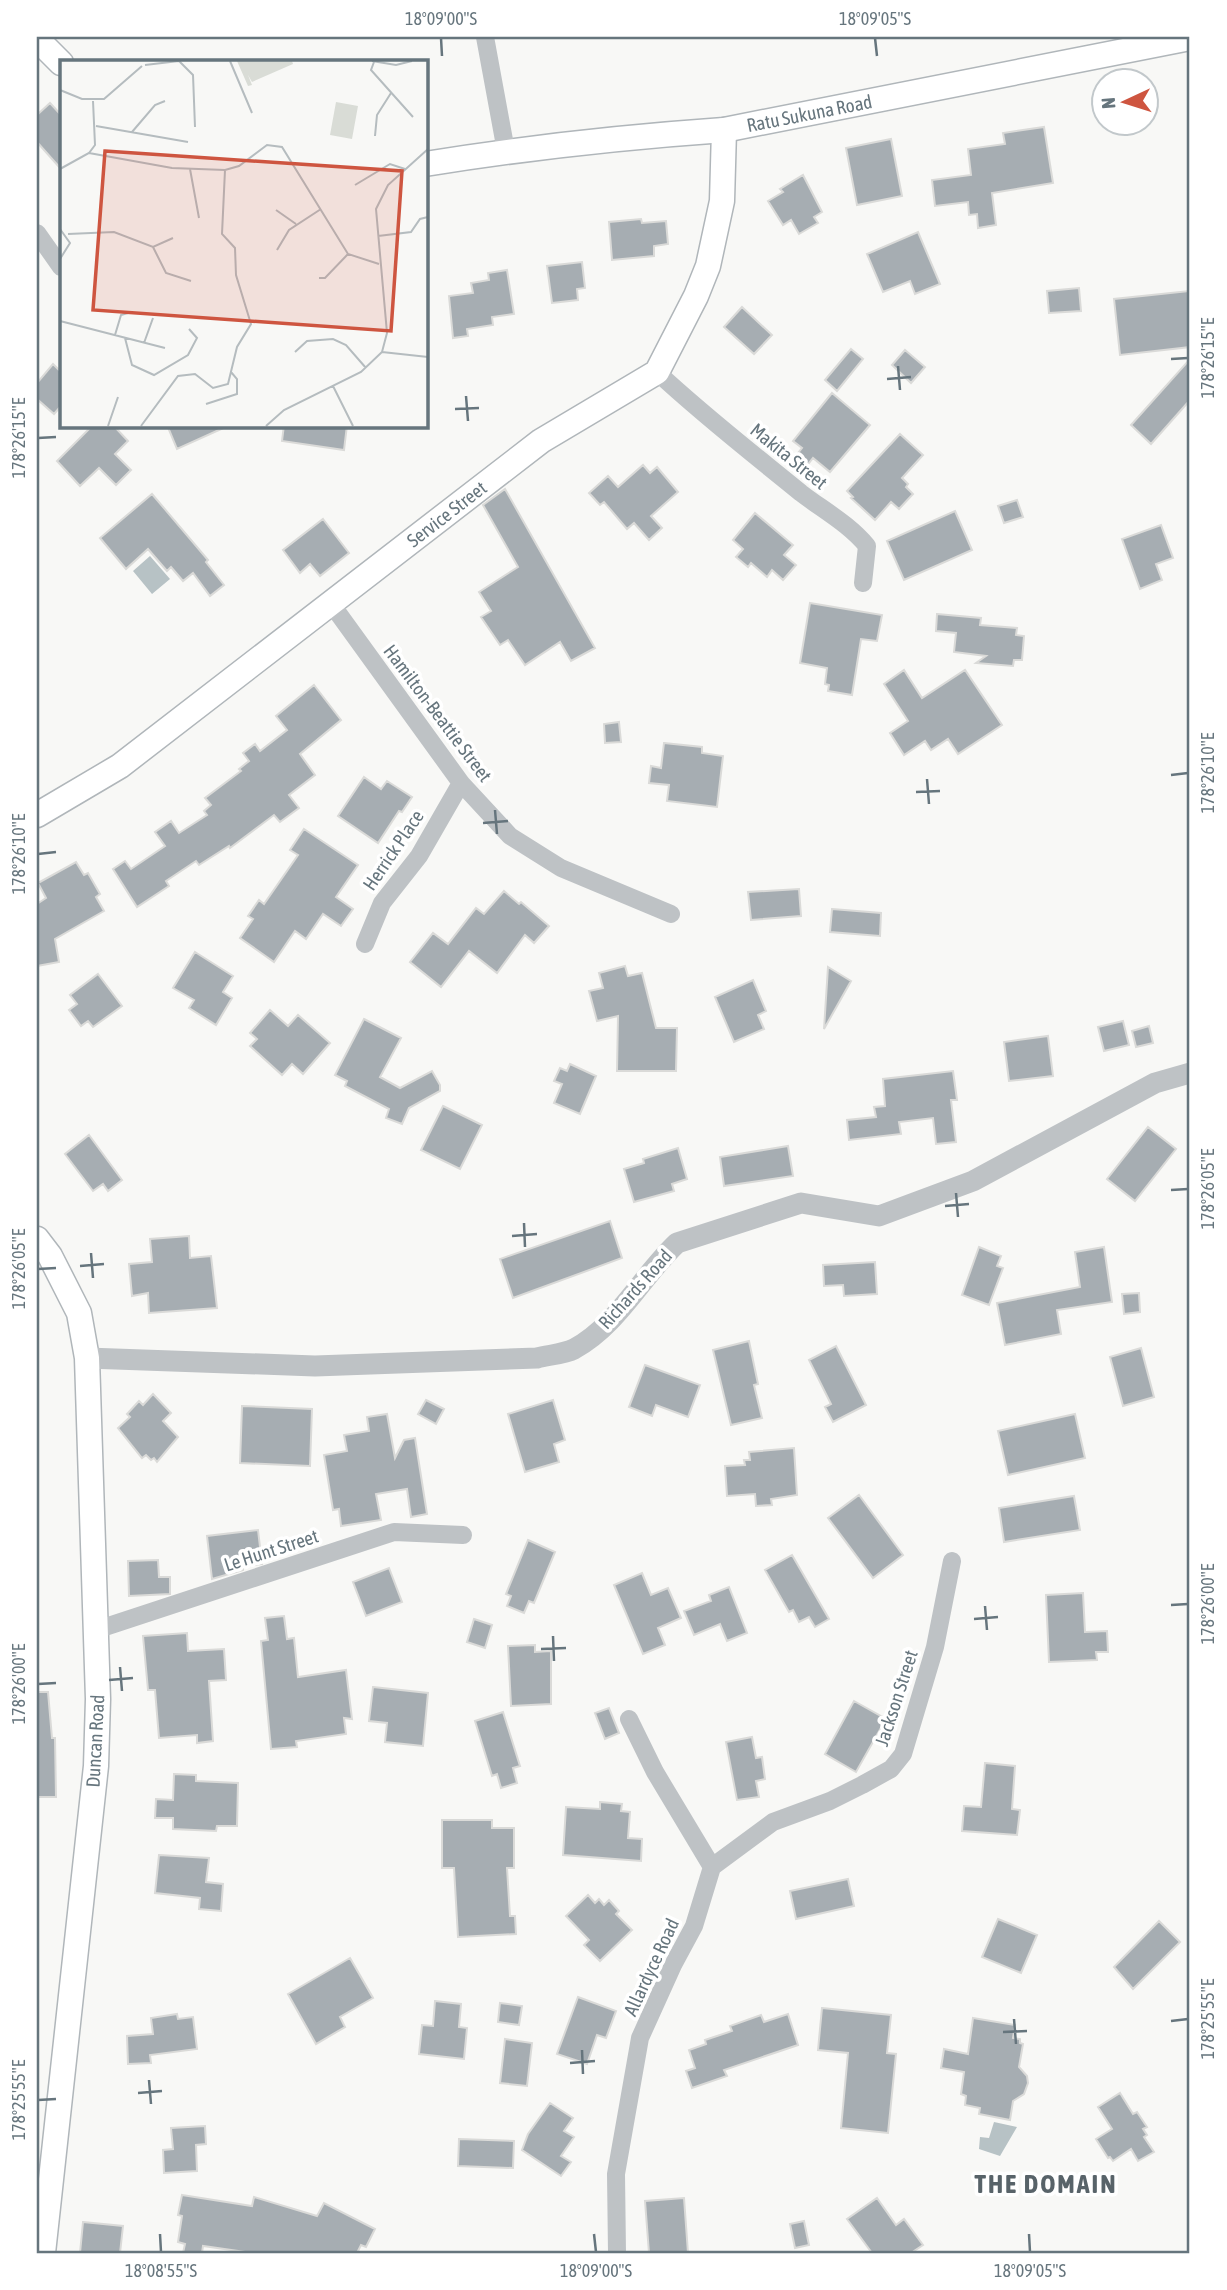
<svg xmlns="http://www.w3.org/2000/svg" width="1227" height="2290" viewBox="0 0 1227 2290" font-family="'Asap Condensed',sans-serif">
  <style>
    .water { fill: #b7c2c5 }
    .building { fill: #a6adb2; stroke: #dadad8; stroke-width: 2 }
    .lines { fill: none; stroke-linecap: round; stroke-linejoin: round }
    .secondary-casing { stroke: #b0b6ba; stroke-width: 27 }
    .minor { stroke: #bec2c5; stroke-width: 18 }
    .tertiary { stroke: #bec2c5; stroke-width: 21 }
    .secondary { stroke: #fff; stroke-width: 24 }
    .ticks { fill: none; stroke: #66757d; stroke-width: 2.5 }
    .labels { text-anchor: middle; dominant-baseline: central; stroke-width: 7; stroke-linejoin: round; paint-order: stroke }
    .street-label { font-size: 19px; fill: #66757d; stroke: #fff }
    .district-label { font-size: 26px; font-weight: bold; letter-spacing: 2px; fill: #586369; stroke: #fff }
    .inset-road { fill: none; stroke: #b5bcbf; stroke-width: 2 }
    .view { fill: #ce5540; fill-opacity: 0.15; stroke: #ce5540; stroke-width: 3.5 }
    .inset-edge { fill: none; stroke: #66757d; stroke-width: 3.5 }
    .neatline { fill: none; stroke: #66757d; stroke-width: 2.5 }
    .ticks-label { font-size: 18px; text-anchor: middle; fill: #66757d }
  </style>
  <rect width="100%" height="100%" fill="#f8f8f6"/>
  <path class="water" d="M150 556 170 579 152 594 133 571Z
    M994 2122 1017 2127 1000 2156 979 2149 980 2137 989 2138Z"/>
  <path class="building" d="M50 103 61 115V169L37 142V115Z
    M1044 127 1053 183 992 193 996 225 978 228 977 214 969 215 968 202 935 206 932 180 971 175 968 149 1005 144 1003 133Z
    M891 139 902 196 857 205 846 148Z
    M803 175 822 212 814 217 818 223 799 234 791 220 783 225 768 201 783 192 780 189Z
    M641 219 642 223 666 221 668 244 654 246V256L612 260 609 222Z
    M918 232 940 284 915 294 910 281 883 292 867 254Z
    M582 262 585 288 577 289 578 300 552 303 547 266Z
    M507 270 514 314 492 317 493 325 467 329 468 336 453 338 449 296 473 293 471 283 489 280 488 273Z
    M1079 288 1081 311 1049 313 1047 291Z
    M1189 291 1190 347 1120 355 1114 299Z
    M742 307 772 335 754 354 724 327Z
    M851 349 863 359 837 391 825 380Z
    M905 350 925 367 911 383 892 365Z
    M1190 359V400L1151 444 1131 425Z
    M53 364 61 372V406L54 414 37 399V383Z
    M832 393 870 425 830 472 813 458 805 468 794 458 802 448 793 441Z
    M93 425H113L128 441 115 454 131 470 116 485 99 468 80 486 57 461Z
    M167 425H230L177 449Z
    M284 425H347L344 450 282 441Z
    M900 434 923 455 902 478 908 484 906 487 913 494 899 509 891 502 875 520 851 498 853 497 847 491Z
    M643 465 650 473 657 467 678 492 651 516 662 528 649 540 634 523 627 529 604 502 600 505 589 493 608 476 618 487Z
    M505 489 595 648 571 661 560 642 525 665 508 640 500 645 481 617 491 611 479 592 518 567 483 505Z
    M152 494 208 560 206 562 224 585 210 596 193 573 183 581 171 567 167 571 148 549 126 569 100 538Z
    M1017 500 1023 517 1004 523 998 506Z
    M955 511 972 550 904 580 887 541Z
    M755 513 793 545 784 555 796 565 783 580 772 570 767 577 751 563 748 567 736 557 743 549 733 540Z
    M323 519 349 553 320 576 310 564 300 573 283 550Z
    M1161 525 1173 558 1156 564 1162 580 1140 589 1122 539Z
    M810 603 882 615 877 641 861 639 852 695 828 691 829 685 825 684 827 668 800 663Z
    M937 614 981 618 980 625 1017 628 1016 635 1024 636 1022 660H1014L1013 666 976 663 986 656 954 652 956 633 936 631Z
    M904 670 922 698 965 670 1002 725 958 754 948 739 931 750 925 741 904 755 890 733 908 721 884 684Z
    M314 685 341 720 300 754 315 775 289 795 299 808 280 822 274 815 230 848 229 846 199 865 196 861 166 881 169 886 137 907 113 869 125 861 131 869 165 846 155 832 171 821 179 833 207 815 204 811 211 805 205 798 241 771 239 769 249 761 243 753 255 744 260 751 287 730 276 716Z
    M619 722 621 742 605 743 604 724Z
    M664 743 702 747V753L723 756 717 807 667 801 669 785 649 783 651 766 661 768Z
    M364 777 381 789 387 781 412 797 402 812 399 811 378 843 338 816Z
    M304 829 358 865 336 897 353 909 341 926 323 914 306 939 295 931 274 962 240 938 253 919 248 916 259 900 264 904 298 855 290 850Z
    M76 862 84 875 88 873 100 894 96 897 104 911 55 939 59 962 37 966V904L46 898 38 883Z
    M799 889 801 916 751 920 748 892Z
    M504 891 519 904 521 902 549 926 534 943 525 935 497 973 469 951 441 987 410 962 433 933 448 944 476 908 484 914Z
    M832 909 881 913 880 936 830 932Z
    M195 952 233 976 223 992 232 998 216 1025 189 1008 194 1000 173 988Z
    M625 966 628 976 642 973 656 1028H677L676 1071H617L618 1016 597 1021 589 991 603 988 599 973Z
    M828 967 851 981 824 1029Z
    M98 974 122 1006 93 1027 88 1021 81 1026 69 1010 77 1004 70 995Z
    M753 980 766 1011 758 1015 764 1029 734 1042 715 997Z
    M270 1010 288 1026 298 1015 330 1043 303 1074 292 1064 282 1075 250 1046 257 1039 250 1033Z
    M364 1019 401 1038 380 1077 400 1088 432 1071 440 1085V1091L409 1108 402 1124 386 1118 389 1109 345 1086 347 1081 335 1075Z
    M1123 1021 1129 1045 1104 1051 1098 1027Z
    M1149 1026 1153 1043 1136 1047 1132 1031Z
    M1048 1036 1053 1076 1009 1081 1004 1042Z
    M570 1064 596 1076 580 1114 554 1103 562 1084 554 1081 560 1068 567 1071Z
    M953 1071 957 1100H951L956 1142 936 1144 933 1118 899 1122 901 1134 849 1140 847 1120 876 1117 874 1107 885 1106 883 1079Z
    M443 1106 482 1125 460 1169 421 1150Z
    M1148 1127 1176 1149 1135 1201 1107 1179Z
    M89 1135 122 1180 108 1191 103 1184 93 1191 65 1154Z
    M788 1146 793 1176 724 1186 720 1157Z
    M678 1148 687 1179 672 1184 674 1191 634 1202 624 1169 644 1163 643 1159Z
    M610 1221 622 1258 513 1298 500 1259Z
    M189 1236 190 1258 211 1256 217 1308 149 1313 148 1293 132 1296 129 1264 152 1262 150 1239Z
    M979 1247 1001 1256 997 1266 1003 1268 989 1305 962 1295Z
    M1104 1247 1112 1302 1057 1310 1061 1334 1005 1345 997 1303 1080 1287 1075 1252Z
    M875 1262 877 1294 844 1296 843 1285 824 1286 823 1265Z
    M1139 1293 1140 1312 1124 1314 1122 1294Z
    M749 1341 758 1384 754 1385 762 1418 731 1425 713 1350Z
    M836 1346 866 1405 833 1422 825 1407 831 1404 809 1360Z
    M1141 1348 1154 1397 1123 1406 1110 1357Z
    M645 1365 700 1385 688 1417 656 1405 652 1416 629 1407Z
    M153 1394 171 1413 163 1421 178 1437 157 1462 154 1458 151 1460 146 1455 142 1458 118 1428 130 1417 127 1414 139 1401 143 1405Z
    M426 1400 444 1409 436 1424 418 1414Z
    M553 1400 565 1440 554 1444 559 1462 525 1472 508 1414Z
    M242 1406 312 1409 310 1466 240 1463Z
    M387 1414 395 1458 404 1440 415 1438 427 1514 411 1517 407 1489 376 1494 381 1520 341 1526 339 1509 333 1510 324 1455 347 1451 344 1435 369 1431 367 1417Z
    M1075 1414 1085 1458 1008 1475 998 1431Z
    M794 1448 797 1495 771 1499 772 1505 756 1506 755 1494 727 1496 725 1466 745 1465 744 1460H750L749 1452Z
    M859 1495 903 1555 873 1578 828 1518Z
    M1074 1496 1080 1530 1004 1542 999 1508Z
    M258 1530 262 1564 243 1566V1570L212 1579 207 1536Z
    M528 1540 555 1552 534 1603 529 1601 524 1613 507 1606 511 1596 506 1594Z
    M792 1555 829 1619 815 1627 809 1617 799 1622 793 1610 789 1612 765 1570Z
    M158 1560 159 1577H170V1594L129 1596 128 1561Z
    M389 1568 402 1602 366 1616 353 1582Z
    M642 1573 651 1595 668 1588 681 1618 658 1628 665 1645 643 1654 614 1585Z
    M729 1587 747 1633 727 1641 720 1624 694 1635 684 1611 711 1601 709 1595Z
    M1083 1593 1085 1632 1107 1631 1108 1652H1096L1097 1660 1049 1662 1046 1595Z
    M284 1616 287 1639 294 1638 298 1677 346 1670 352 1719 344 1718 346 1734 296 1741 297 1747 271 1749 261 1641 268 1640 265 1618Z
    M474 1619 492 1625 485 1648 467 1642Z
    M187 1633 188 1651 224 1649 226 1680 209 1681 213 1741 197 1743V1735L159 1738 155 1690H148L143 1636Z
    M535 1645V1652L551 1651V1704L511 1706 508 1646Z
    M373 1687 428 1693 423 1746 385 1742 387 1723 369 1721Z
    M37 1692H48L52 1738H55L56 1797H37Z
    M854 1701 886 1719 856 1772 825 1754Z
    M609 1708 619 1733 605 1739 595 1713Z
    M503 1712 520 1766 513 1768 517 1783 501 1788 497 1774 492 1776 475 1721Z
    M752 1737 756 1758 762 1757 765 1779 756 1781 759 1797 737 1800 726 1742Z
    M985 1763 1015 1766 1012 1809 1020 1810 1017 1835 962 1831 964 1806 981 1807Z
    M174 1774 196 1775V1781L238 1783 237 1826H217L216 1831 173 1829V1818H155L156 1799 173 1800Z
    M600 1802 622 1804 621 1811 630 1812 628 1838 642 1839 641 1861 563 1855 566 1807 600 1809Z
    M442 1820H492V1828H514V1868H507L510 1916H515L516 1934 458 1937 454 1868H442Z
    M159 1855 209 1858 206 1882 223 1884 221 1911 199 1909 200 1898 155 1893Z
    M848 1879 854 1906 796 1919 790 1891Z
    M588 1895 595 1903 599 1899 604 1905 609 1900 619 1911 616 1914 632 1930 600 1961 584 1945 589 1940 566 1916Z
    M998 1919 1037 1935 1021 1973 982 1957Z
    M1159 1921 1180 1942 1133 1989 1114 1967Z
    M350 1958 373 1998 340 2017 345 2027 316 2044 288 1994Z
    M578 1997 616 2011 606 2038 597 2035 587 2064 557 2054Z
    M435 2001 461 2004 459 2027 467 2028 464 2059 419 2054 422 2025 433 2026Z
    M500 2003 522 2006 519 2025 498 2022Z
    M822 2008 891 2015 887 2053 896 2054 888 2133 841 2128 848 2053 818 2050Z
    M177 2014 178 2019 193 2017 197 2049 150 2055 151 2063 128 2064 127 2036 153 2034 151 2018Z
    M788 2014 798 2045 724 2070 727 2076 692 2088 686 2071 695 2068 689 2050 706 2044 705 2040 732 2031 730 2026 761 2015 764 2022Z
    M973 2018 1015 2025 1013 2038 1020 2039V2043L1023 2044 1019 2067 1027 2076 1028 2083 1024 2094 1013 2101 1010 2120 979 2114 980 2108 965 2105 966 2096 961 2094 964 2072 941 2068 944 2049 968 2054Z
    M505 2039 532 2043 527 2086 500 2083Z
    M1120 2093 1133 2114 1137 2112 1147 2127 1143 2129 1147 2135 1144 2137 1154 2152 1138 2161 1131 2149 1113 2161 1110 2157 1108 2158 1096 2139 1112 2129 1098 2107Z
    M550 2103 573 2118 564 2131 574 2137 561 2156 571 2162 561 2176 522 2150 528 2134Z
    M205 2126 206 2144 196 2145 197 2171 164 2173 163 2150 173 2149 171 2128Z
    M459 2139 514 2141 513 2168 458 2166Z
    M182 2195 252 2206 254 2197 317 2216 324 2203 375 2229 366 2247 361 2245 357 2253H252L203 2246 202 2253H183L185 2244 178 2242 182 2216 178 2215Z
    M684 2198 688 2253H649L645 2201Z
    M877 2198 896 2225 904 2219 923 2245 911 2253H872L847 2219Z
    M804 2221 809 2245 795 2248 790 2224Z
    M83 2222 123 2226 120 2253H80Z"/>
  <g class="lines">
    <g class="secondary-casing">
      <g id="secondary">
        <path d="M37 39 61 63"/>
        <path id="s1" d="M425 164C524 148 624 137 724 130L1190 38"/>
        <path id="s2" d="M37 815 120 766 541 441 657 372 696 296 708 266 722 201 724 130"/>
        <path d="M37 1239 50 1256 79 1313 87 1358 98 1699 96 1766 43 2253"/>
      </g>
    </g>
    <path class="minor" d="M485 37 506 151
      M37 233 61 267
      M657 372C703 415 752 453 801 493 823 510 849 524 867 546L863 583
      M330 602 461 783 510 836 561 868 671 914
      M365 944 382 903 419 856 461 783
      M96 1630 394 1532 463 1535
      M712 1867 773 1822 830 1801 862 1785 891 1769 903 1754 935 1647 952 1561
      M617 2253 616 2174 640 2038 673 1965 694 1926 712 1867 655 1772 629 1719"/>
    <path class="tertiary" d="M87 1358 315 1366 537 1358C548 1355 564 1354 574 1349 617 1326 642 1276 677 1243L801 1203 879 1216 973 1181 1155 1083 1190 1073"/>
    <use href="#secondary" class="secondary"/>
  </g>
  <path class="ticks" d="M441 38 442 56M875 38 877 56M1171 359 1188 358M898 366 900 390M887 379 911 377M466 396 468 421M455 409 479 408M38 438 56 437M1171 775 1188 773M927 779 929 804M916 792 940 791M495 810 497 834M483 823 508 821M38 854 56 852M1171 1190 1188 1189M956 1193 958 1217M945 1206 969 1204M524 1223 525 1247M512 1236 537 1234M91 1253 93 1278M80 1266 104 1264M38 1269 56 1268M1171 1605 1188 1604M985 1606 987 1630M974 1619 998 1617M553 1636 554 1661M541 1649 566 1648M120 1667 122 1691M109 1680 133 1678M38 1684 56 1683M1014 2019 1016 2044M1171 2021 1188 2019M1003 2032 1027 2031M582 2050 583 2074M570 2063 595 2061M149 2080 151 2104M138 2093 162 2091M38 2100 56 2099M160 2234 161 2252M594 2234 596 2252M1029 2234 1030 2252"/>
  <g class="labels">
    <g class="street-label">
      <text stroke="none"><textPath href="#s1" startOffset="388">Ratu Sukuna Road</textPath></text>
      <text transform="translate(789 456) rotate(39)">Makita Street</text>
      <text stroke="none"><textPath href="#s2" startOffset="509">Service Street</textPath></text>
      <text transform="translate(438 713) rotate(53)">Hamilton-Beattie Street</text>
      <text transform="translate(393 850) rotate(-56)">Herrick Place</text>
      <text transform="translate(635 1289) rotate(-48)">Richards Road</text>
      <text transform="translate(271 1550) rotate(-18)">Le Hunt Street</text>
      <text transform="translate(896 1698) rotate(-72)">Jackson Street</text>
      <text transform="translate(95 1741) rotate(-87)">Duncan Road</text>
      <text transform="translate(651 1967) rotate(-65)">Allardyce Road</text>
    </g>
    <g class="district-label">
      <text x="1046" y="2184">THE DOMAIN</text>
    </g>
  </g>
  <g transform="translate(60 60)">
    <rect width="368" height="368" fill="#f8f8f6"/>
    <path d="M177 1H232L233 4 192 22 188 15 192 25 188 26ZM276 42 298 46 292 79 270 75Z" fill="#d9dcd6"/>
    <path class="inset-road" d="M119 1 133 15 135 67M170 1 192 53M312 1 336 5 352 1M314 2 311 10 353 57M85 5 119 1M0 30 22 39H44L82 6M36 66 128 82M72 72 95 45 105 41M315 76 317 55 331 33M29 93 112 108 165 110 179 106 207 85 222 87 288 194 319 204M0 109 29 93 35 85 33 41M130 109 139 158M295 125 330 104 345 109M216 150 236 164M0 169 10 183 0 199M8 174 54 172 93 187 113 178M318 176 351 172 360 159 368 157M93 187 106 213 131 221M217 190 229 170 261 149M259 218H265L288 194M0 221V248M0 261 105 288M55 275 61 255 68 253M65 278 72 305 94 315 128 295 137 278 129 269M84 283 93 258M235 292 247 281 273 279 286 285 306 308M322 292 368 297M273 326 293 366M146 344 177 334V319L171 312M48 366 58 337M81 366 118 316 135 314 153 328 168 324 177 287 191 264 176 215 175 188 162 174 165 110M206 366 224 350 301 312 322 292 327 273 316 149 328 125 368 89"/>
    <path class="view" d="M45 91 342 111 331 271 33 250Z"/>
    <rect width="368" height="368" class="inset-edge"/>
  </g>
  <rect width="1227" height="2290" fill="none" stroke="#ffffff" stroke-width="77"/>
  <g transform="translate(1125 102) rotate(266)"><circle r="33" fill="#ffffff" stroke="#c2c8cb" stroke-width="2"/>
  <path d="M0-5L12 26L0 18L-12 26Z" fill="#ce5540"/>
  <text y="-10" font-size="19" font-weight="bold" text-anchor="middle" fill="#66757d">N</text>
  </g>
  <rect x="38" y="38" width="1150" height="2214" class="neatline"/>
  <g class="ticks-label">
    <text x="441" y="25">18°09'00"S</text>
    <text x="875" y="25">18°09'05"S</text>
    <text transform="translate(1208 358) rotate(-90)" y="6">178°26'15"E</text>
    <text transform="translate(19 438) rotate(-90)" y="6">178°26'15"E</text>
    <text transform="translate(1208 773) rotate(-90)" y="6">178°26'10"E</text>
    <text transform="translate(19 854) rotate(-90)" y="6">178°26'10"E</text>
    <text transform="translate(1208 1189) rotate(-90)" y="6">178°26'05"E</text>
    <text transform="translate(19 1269) rotate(-90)" y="6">178°26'05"E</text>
    <text transform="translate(1208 1604) rotate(-90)" y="6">178°26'00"E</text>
    <text transform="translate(19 1684) rotate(-90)" y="6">178°26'00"E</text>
    <text transform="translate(1208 2019) rotate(-90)" y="6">178°25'55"E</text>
    <text transform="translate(19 2100) rotate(-90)" y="6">178°25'55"E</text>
    <text x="161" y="2277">18°08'55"S</text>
    <text x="596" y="2277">18°09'00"S</text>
    <text x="1030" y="2277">18°09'05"S</text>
  </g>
</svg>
